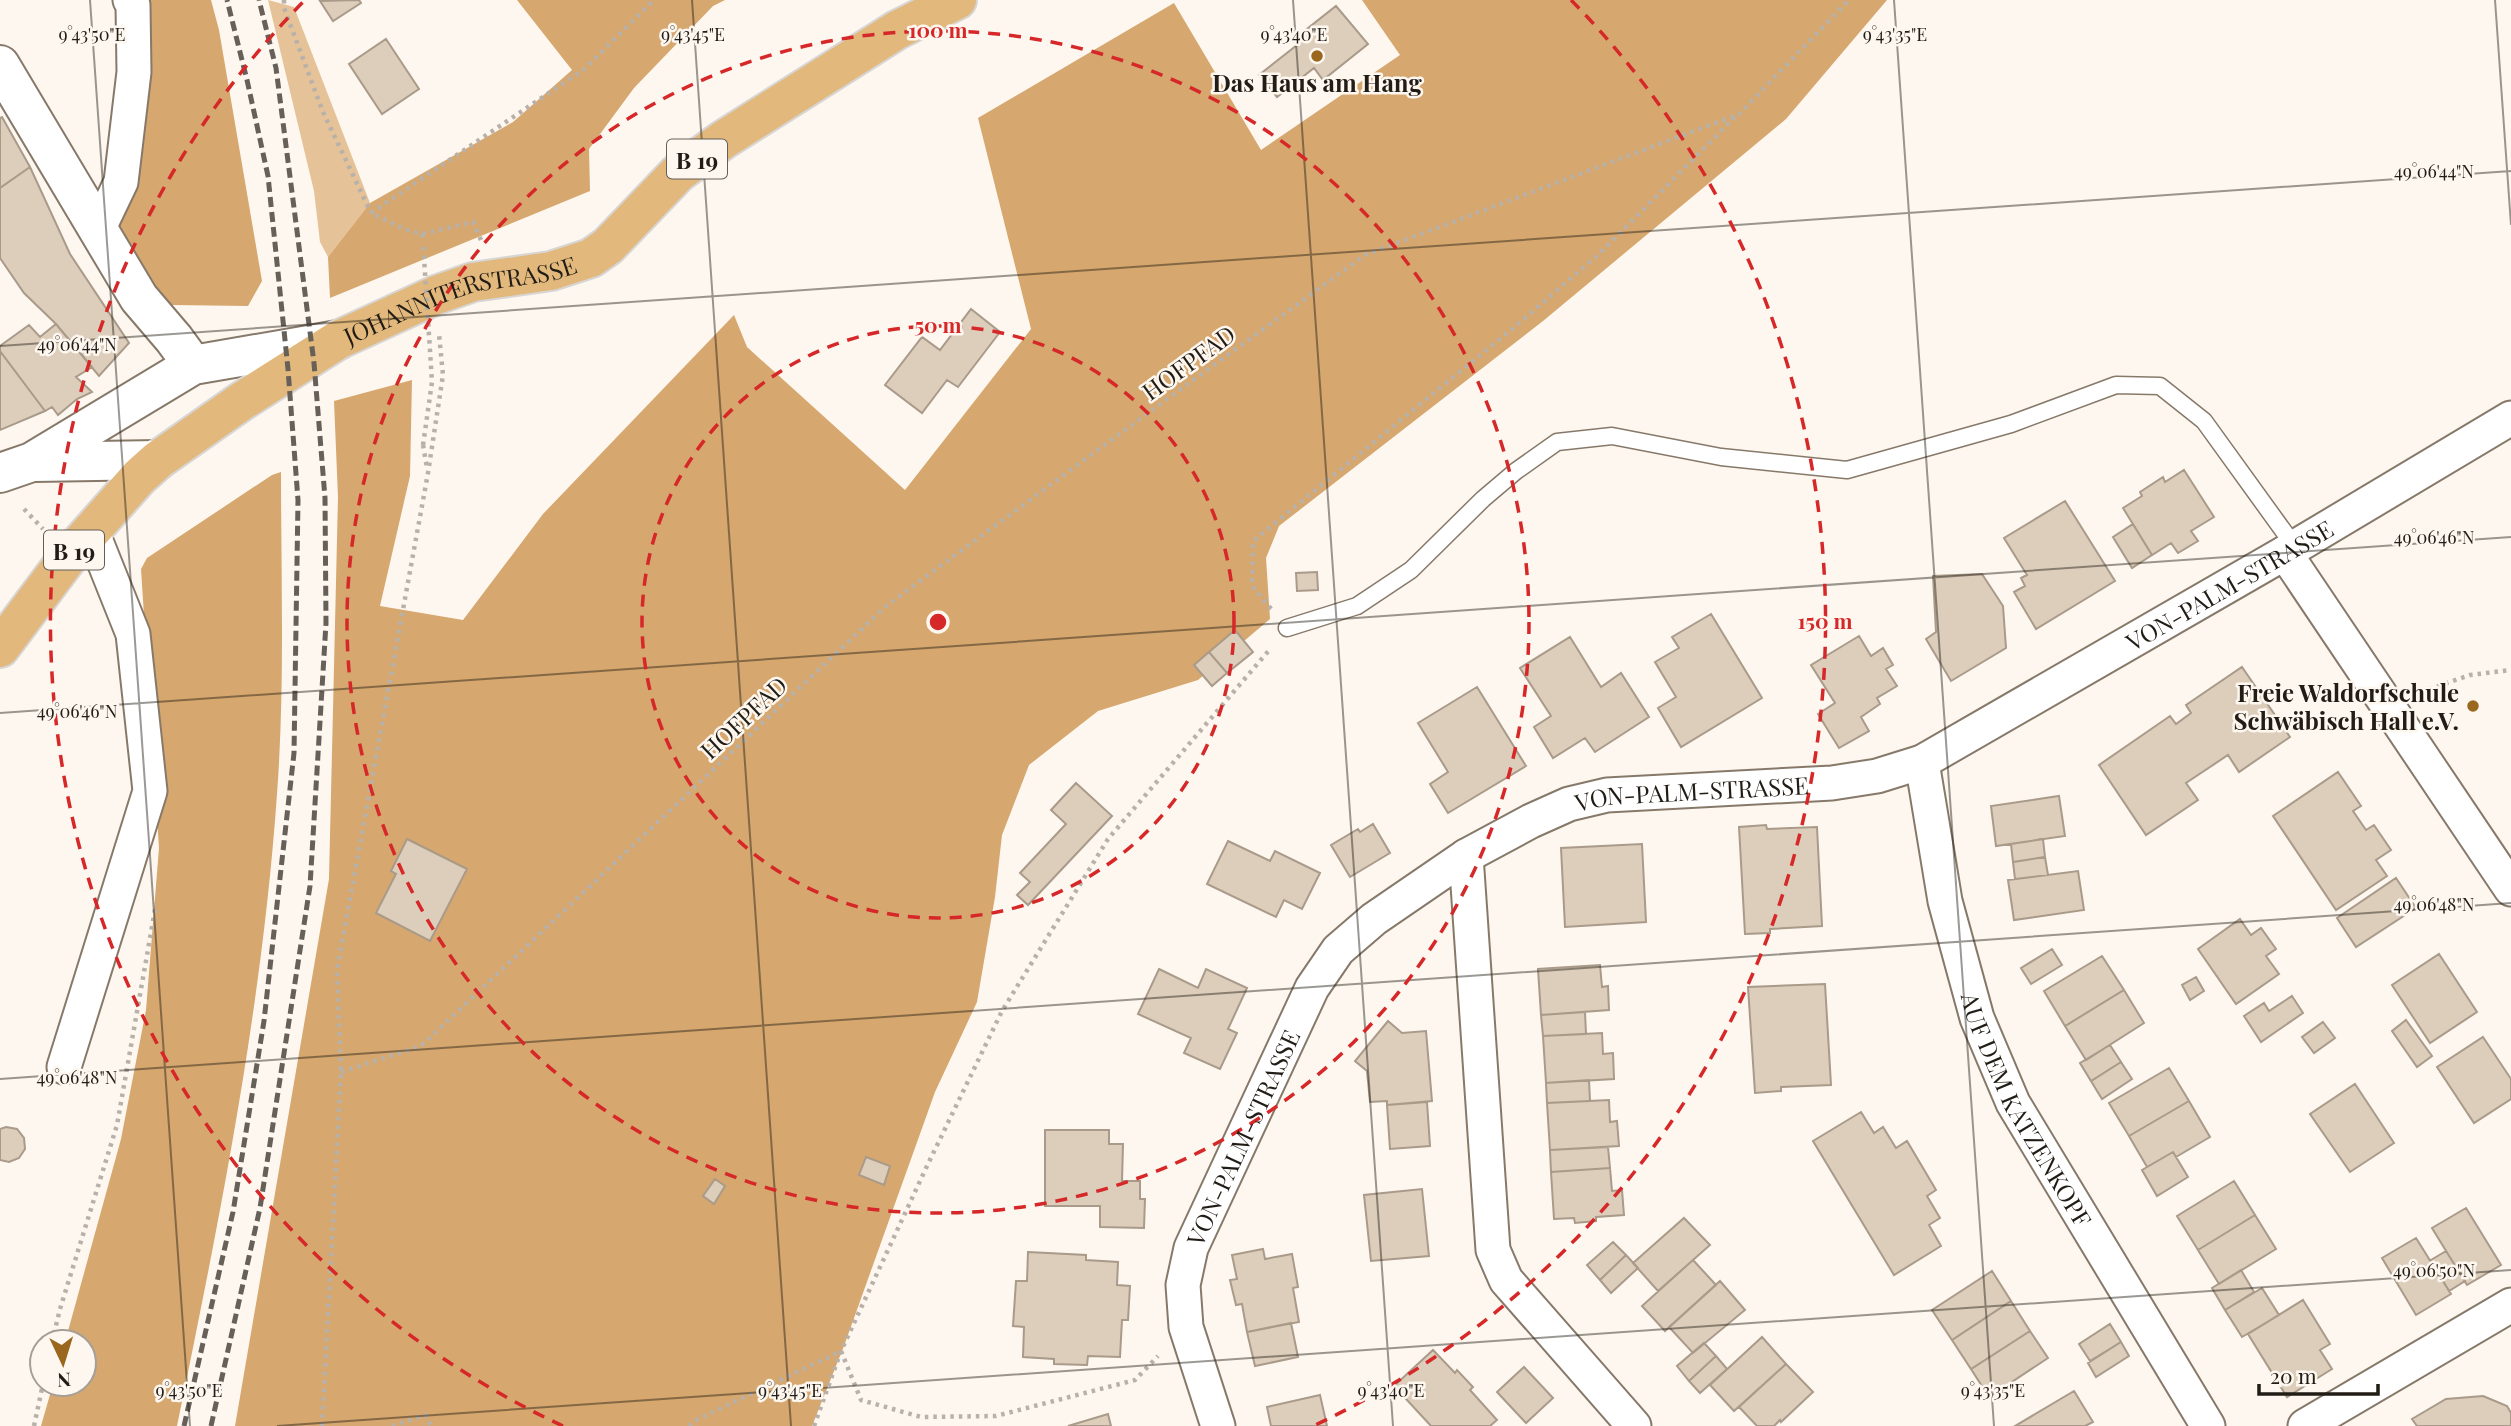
<svg xmlns="http://www.w3.org/2000/svg" width="2511" height="1426" viewBox="0 0 2511 1426" font-family="'Playfair Display',serif">
  <style>
    .green { fill: #e5c298 }
    .forest { fill: #d6a76e }
    .building { fill: #ddcebc; stroke: #a99a89; stroke-width: 2 }
    .lines { fill: none; stroke-linecap: round; stroke-linejoin: round }
    .service-casing { stroke: #877969; stroke-width: 19 }
    .minor-casing { stroke: #877969; stroke-width: 37 }
    .tertiary-casing { stroke: #877969; stroke-width: 42 }
    .primary-casing { stroke: #d7d6d5; stroke-width: 42 }
    .path { stroke: #b7b1a9; stroke-width: 4.5; stroke-dasharray: 3.5 5; stroke-linecap: butt }
    .service { stroke: #fff; stroke-width: 16 }
    .minor { stroke: #fff; stroke-width: 33 }
    .tertiary { stroke: #fff; stroke-width: 38 }
    .primary { stroke: #e2b87c; stroke-width: 38 }
    .rail { stroke: #666059; stroke-width: 5; stroke-dasharray: 10 5; stroke-linecap: butt }
    .path-bridge { stroke: #b7b1a9; stroke-width: 4.5; stroke-dasharray: 3.5 5; stroke-linecap: butt }
    .ticks { fill: none; stroke: #211c15; stroke-width: 2; stroke-opacity: 0.45 }
    .ring { fill: none; stroke: #d62828; stroke-width: 3.5; stroke-dasharray: 12 9 }
    .poi-dot { fill: #9a671d; stroke: #fdf7ef; stroke-width: 2.5 }
    .labels { text-anchor: middle; dominant-baseline: central; stroke-width: 5; stroke-linejoin: round; paint-order: stroke }
    .shield { fill: #fdf7ef; stroke: #635e56; stroke-width: 2 }
    .shield-label { font-size: 23px; font-weight: bold; fill: #211c15 }
    .poi-label { font-size: 24px; font-weight: bold; fill: #211c15; stroke: #fdf7ef }
    .street-label { font-size: 24px; fill: #211c15; stroke: #fdf7ef }
    .ticks-label { font-size: 18px; text-anchor: middle; fill: #211c15; stroke: #fdf7ef; stroke-width: 5; stroke-linejoin: round; paint-order: stroke }
    .centre { fill: #d62828; stroke: #fdf7ef; stroke-width: 3.5 }
    .ring-label { font-size: 21px; text-anchor: middle; font-weight: bold; fill: #d62828; stroke: #fdf7ef; stroke-width: 5; stroke-linejoin: round; paint-order: stroke }
  </style>
  <rect width="100%" height="100%" fill="#fdf7ef"/>
  <path class="green" d="M268 0 294 7 370 203 328 257 320 242 314 191Z"/>
  <path class="forest" d="M138 0H211L219 30 262 281 248 306 172 305 157 302 114 233Z
    M517 0H725L713 6 634 88 589 149 590 191 330 298 328 257 370 203 513 122 572 70Z
    M1362 0H1887L1786 119 1543 321 1279 526 1266 558 1270 619 1198 680 1098 711 1029 765 1002 835 995 897 977 1002 935 1092 844 1346 812 1426H235L329 879 338 497 334 401 412 380 410 476 380 606 463 620 543 514 734 315 747 347 905 490 1031 329 978 118 1174 3 1261 150 1400 55Z
    M281 472C281 579 285 687 277 794 262 1008 220 1217 177 1426H41L53 1384H84V1342H65L121 1139 146 1010 159 848 141 569 147 558 272 475Z"/>
  <path class="building" d="M359 0 361 3 333 21 320 1Z
    M1336 6 1368 44 1323 80 1314 68 1277 97 1259 75 1297 45 1293 40Z
    M386 39 419 89 382 114 349 64Z
    M2 117 30 167 0 188V118Z
    M30 167 70 254 129 343 99 376 56 324 24 293 0 258V188Z
    M971 309 1000 332 958 387 947 380 922 413 885 385 922 337 940 350Z
    M56 324 92 367 76 377 92 392 77 399 58 415 52 407 45 411 0 351V346L29 325 40 337Z
    M0 351 45 411 0 430Z
    M2184 470 2214 517 2191 531 2198 541 2178 553 2171 543 2152 555 2123 508 2142 496 2140 492 2163 477 2165 482Z
    M2065 501 2115 581 2036 629 2014 592 2025 586 2021 578 2027 575 2004 538Z
    M2133 524 2152 555 2132 568 2113 537Z
    M1317 572 1318 590 1297 591 1296 573Z
    M1982 574 2003 606 2006 648 1951 681 1926 639 1936 632 1933 576Z
    M1711 614 1762 698 1681 747 1658 708 1676 697 1655 662 1679 648 1672 637Z
    M1235 630 1253 652 1227 673 1209 652Z
    M1859 636 1871 656 1883 648 1893 665 1886 669 1897 686 1877 698 1880 704 1861 717 1869 731 1839 748 1818 714 1835 703 1811 665Z
    M1570 637 1601 687 1621 673 1649 717 1595 752 1585 738 1553 758 1534 727 1551 716 1520 668Z
    M1209 652 1227 673 1212 686 1194 665Z
    M2242 667 2290 737 2239 772 2228 755 2186 783 2198 800 2146 835 2099 765 2170 716 2176 724 2191 713 2186 705Z
    M1477 687 1526 766 1448 813 1430 784 1448 772 1418 723Z
    M2338 772 2361 806 2353 811 2366 830 2374 825 2391 850 2376 860 2387 876 2336 910 2273 816Z
    M1076 783 1112 816 1028 905 1017 895 1030 882 1020 873 1066 824 1051 810Z
    M2059 796 2065 836 1996 846 1991 806Z
    M1373 824 1390 853 1350 877 1331 845 1358 829 1360 832Z
    M1766 825 1767 829 1817 827 1822 926 1770 929V933L1745 934 1739 827Z
    M407 839 467 869 430 941 376 913 396 874 391 871Z
    M2043 839 2045 857 2013 862 2011 844Z
    M1228 841 1270 861 1275 851 1320 873 1302 909 1284 900 1276 917 1207 884Z
    M1642 844 1646 922 1565 927 1561 848Z
    M2045 857 2048 875 2015 879 2013 862Z
    M2078 871 2084 910 2014 920 2008 880Z
    M2396 878 2416 908 2356 947 2337 918Z
    M2240 919 2251 935 2261 928 2276 949 2266 956 2279 974 2236 1004 2198 949Z
    M2052 949 2062 965 2031 984 2021 968Z
    M2439 954 2477 1012 2430 1043 2392 985Z
    M2102 956 2124 990 2065 1026 2044 991Z
    M1600 965 1602 987 1608 986 1609 1010 1541 1015 1538 969Z
    M1159 969 1198 988 1206 969 1247 988 1228 1029 1237 1033 1220 1069 1184 1053 1191 1038 1138 1014Z
    M2196 977 2204 991 2190 1000 2182 985Z
    M1825 984 1831 1085 1781 1087V1091L1755 1093 1748 987Z
    M2124 990 2144 1023 2086 1060 2065 1026Z
    M2292 996 2303 1013 2261 1042 2244 1016 2264 1003 2269 1011Z
    M1585 1012 1586 1034 1543 1036 1541 1015Z
    M2406 1020 2432 1056 2417 1067 2392 1031Z
    M1388 1021 1402 1033 1426 1031 1432 1101 1387 1105V1101L1370 1102 1367 1071 1355 1061Z
    M2323 1022 2335 1038 2314 1053 2302 1037Z
    M1602 1033 1603 1054 1613 1053 1614 1079 1546 1083 1543 1036Z
    M2483 1037 2511 1079V1099L2474 1123 2437 1067Z
    M2110 1045 2121 1062 2091 1081 2080 1063Z
    M2121 1062 2132 1079 2102 1099 2091 1081Z
    M2169 1068 2189 1101 2129 1136 2109 1103Z
    M1589 1080 1590 1101 1547 1103 1546 1083Z
    M2355 1084 2394 1143 2350 1172 2310 1114Z
    M1609 1100 1610 1122 1617 1121 1619 1146 1550 1150 1547 1103Z
    M2189 1101 2210 1137 2176 1157 2173 1152 2147 1167 2129 1136Z
    M1427 1102 1430 1146 1390 1149 1387 1105Z
    M1861 1112 1874 1133 1883 1127 1896 1148 1907 1141 1936 1190 1927 1196 1940 1218 1929 1225 1941 1246 1894 1275 1813 1141Z
    M6 1127 17 1129 24 1138 25 1149 19 1158 9 1162 0 1160V1129Z
    M1045 1130H1109V1144H1123L1122 1181H1140V1199H1145L1144 1228 1100 1227V1206H1045Z
    M1608 1147 1610 1168 1551 1172 1550 1150Z
    M2173 1152 2188 1177 2157 1196 2142 1170Z
    M866 1157 890 1166 884 1185 859 1175Z
    M1610 1168 1612 1191 1622 1190 1624 1215 1596 1217V1221L1575 1223 1574 1218 1554 1219 1551 1172Z
    M715 1179 725 1186 714 1204 703 1196Z
    M2234 1181 2255 1215 2198 1250 2177 1216Z
    M1422 1189 1429 1256 1371 1261 1364 1195Z
    M2466 1208 2501 1265 2467 1285 2432 1228Z
    M2255 1215 2276 1249 2219 1284 2198 1250Z
    M1684 1218 1710 1245 1658 1291 1633 1263Z
    M2416 1238 2451 1294 2416 1315 2382 1258Z
    M1613 1242 1626 1255 1600 1280 1587 1265Z
    M1263 1249 1265 1259 1292 1254 1298 1287 1293 1288 1299 1322 1247 1332 1242 1304 1236 1305 1230 1280 1237 1279 1232 1255Z
    M2446 1251 2465 1281 2449 1291 2431 1260Z
    M1028 1252 1086 1255V1260L1118 1262 1117 1285 1130 1286 1128 1320H1122L1120 1357 1088 1356 1087 1365 1054 1364V1359L1023 1357 1024 1327 1013 1326 1016 1281H1027Z
    M1626 1255 1638 1268 1611 1293 1600 1280Z
    M1693 1260 1716 1285 1665 1331 1642 1306Z
    M2241 1270 2254 1292 2225 1310 2212 1288Z
    M1992 1271 2011 1301 1952 1340 1932 1310Z
    M1720 1281 1745 1310 1693 1353 1669 1327Z
    M2262 1288 2279 1315 2242 1337 2225 1310Z
    M2303 1300 2330 1344 2320 1350 2332 1369 2287 1397 2248 1334Z
    M2011 1301 2030 1331 1971 1369 1952 1340Z
    M1291 1323 1298 1357 1255 1366 1247 1332Z
    M2110 1324 2121 1342 2090 1361 2079 1344Z
    M2030 1331 2048 1358 1989 1397 1971 1369Z
    M1762 1337 1786 1364 1734 1411 1710 1385Z
    M2121 1342 2129 1356 2096 1377 2088 1363Z
    M1704 1343 1716 1356 1689 1381 1677 1366Z
    M1433 1350 1455 1373 1457 1370 1473 1387 1470 1390 1497 1420 1490 1426H1431L1394 1386Z
    M1716 1356 1727 1369 1700 1393 1689 1381Z
    M1786 1364 1813 1392 1781 1422 1780 1420 1774 1426H1757L1739 1407Z
    M1524 1367 1553 1398 1526 1423 1497 1392Z
    M2074 1391 2093 1422 2085 1426H2015Z
    M1320 1395 1327 1426H1271L1267 1407Z
    M2483 1396 2507 1406 2511 1413V1426H2417L2412 1419 2446 1399Z
    M1108 1414 1111 1426H1068Z"/>
  <g class="lines">
    <g class="service-casing">
      <path id="service" d="M1287 628 1357 606 1411 570 1483 499 1516 471 1557 442 1612 436 1721 457 1847 470 2011 424 2116 385 2160 386 2204 421 2295 547"/>
    </g>
    <g class="minor-casing">
      <g id="minor">
        <path d="M99 228 121 182 134 72 133 5 130 0"/>
        <path d="M2285 553 2511 889"/>
        <path id="s1" d="M1922 762 1945 901 1977 1018 2013 1103 2208 1426"/>
        <path d="M1466 856 1493 1250 1506 1280 1634 1426"/>
        <path d="M64 1067 150 791 133 634 91 529"/>
        <path id="s2" d="M1218 1426 1186 1327 1183 1285 1191 1248 1312 988 1338 950 1374 919 1466 856 1531 821 1569 804 1607 795 1832 783 1877 776 1922 762 2295 547 2511 418"/>
        <path d="M2305 1426 2511 1305"/>
      </g>
    </g>
    <g class="tertiary-casing">
      <path id="tertiary" d="M0 65 139 298 174 339 193 365
        M34 462 158 460
        M0 473 32 462 193 365 338 340"/>
    </g>
    <g class="primary-casing">
      <g id="primary">
        <path id="s3" d="M0 648 69 556 139 477 158 460 242 401 338 340 436 295 473 282 551 271 591 258 608 246 678 173 723 140 897 30 957 0"/>
      </g>
    </g>
    <path class="path" d="M284 0V8L323 112 371 213
      M422 234 423 242
      M481 240 473 222 422 234 404 229 371 213 583 70 654 0
      M423 445 427 468
      M24 509 43 529
      M1271 609 1252 586 1253 541 1518 324 1599 254 1736 116
      M2421 692 2470 675 2511 670
      M341 1072 421 1046 886 606 1133 424 1365 255 1739 114 1849 0
      M52 1342 60 1309 117 1125 156 904
      M34 1426 43 1384
      M322 1426 341 1072 337 970 428 473 443 375 439 334
      M392 1426 425 1415 431 1426
      M689 1426 694 1421 841 1351 861 1400 921 1417 996 1416 1135 1380 1158 1356
      M814 1426 841 1351 927 1166 1002 1011 1108 839 1271 648"/>
    <use href="#service" class="service"/>
    <use href="#minor" class="minor"/>
    <use href="#tertiary" class="tertiary"/>
    <use href="#primary" class="primary"/>
    <path class="rail" d="M184 1426 233 1212 264 1021 294 753 298 500 288 369 268 176 247 80 227 0
      M211 1426 260 1208 310 886 326 623 325 498 314 363 276 68 259 0"/>
    <path class="path-bridge" d="M423 445 432 382 423 242"/>
  </g>
  <path class="ticks" d="M90 0 190 1426M692 0 791 1426M1293 0 1393 1426M1894 0 1994 1426M2495 0 2511 225M0 346 2511 171M0 713 2511 537M0 1079 2511 903M277 1426 2511 1270"/>
  <g class="ring">
    <circle cx="938" cy="622" r="296"/>
    <circle cx="938" cy="622" r="591"/>
    <path d="M563 1426A887 887 0 0 1 305 0M1571 0A887 887 0 0 1 1313 1426"/>
  </g>
  <g class="poi-dot">
    <circle cx="1317" cy="56" r="7"/>
    <circle cx="2473" cy="706" r="7"/>
  </g>
  <g class="labels">
    <g class="shield">
      <rect x="667" y="139.5" width="60" height="39" rx="5"/>
      <rect x="44" y="530.5" width="60" height="39" rx="5"/>
    </g>
    <g class="shield-label">
      <text x="697" y="159">B 19</text>
      <text x="74" y="550">B 19</text>
    </g>
    <g class="poi-label">
      <text x="1317" y="82">Das Haus am Hang</text>
      <text x="2459" y="692" text-anchor="end">Freie Waldorfschule<tspan x="2459" dy="28">Schwäbisch Hall e.V.</tspan></text>
    </g>
    <g class="street-label">
      <text stroke="none"><textPath href="#s3" startOffset="592">JOHANNITERSTRASSE</textPath></text>
      <text transform="translate(1188 362) rotate(-36)">HOFPFAD</text>
      <text stroke="none"><textPath href="#s2" startOffset="1503">VON-PALM-STRASSE</textPath></text>
      <text transform="translate(743 717) rotate(-43)">HOFPFAD</text>
      <text stroke="none"><textPath href="#s2" startOffset="915">VON-PALM-STRASSE</textPath></text>
      <text stroke="none"><textPath href="#s1" startOffset="366">AUF DEM KATZENKOPF</textPath></text>
      <text stroke="none"><textPath href="#s2" startOffset="306">VON-PALM-STRASSE</textPath></text>
    </g>
  </g>
  <g class="ticks-label">
    <text x="92" y="41">9°43'50"E</text>
    <text x="693" y="41">9°43'45"E</text>
    <text x="1294" y="41">9°43'40"E</text>
    <text x="1895" y="41">9°43'35"E</text>
    <text x="2434" y="178">49°06'44"N</text>
    <text x="77" y="351">49°06'44"N</text>
    <text x="2434" y="544">49°06'46"N</text>
    <text x="77" y="718">49°06'46"N</text>
    <text x="2434" y="911">49°06'48"N</text>
    <text x="77" y="1084">49°06'48"N</text>
    <text x="2434" y="1277">49°06'50"N</text>
    <text x="189" y="1397">9°43'50"E</text>
    <text x="790" y="1397">9°43'45"E</text>
    <text x="1391" y="1397">9°43'40"E</text>
    <text x="1993" y="1397">9°43'35"E</text>
  </g>
  <circle cx="938" cy="622" r="10" class="centre"/>
  <g class="ring-label">
    <text x="938" y="38">100 m</text>
    <text x="938" y="333">50 m</text>
    <text x="1825" y="629">150 m</text>
  </g>
  <g transform="translate(63 1363) rotate(176)"><circle r="33" fill="#fdf7ef" stroke="#a59f98" stroke-width="2"/>
  <path d="M0-5L12 26L0 18L-12 26Z" fill="#9a671d"/>
  <text y="-10" font-size="19" font-weight="bold" text-anchor="middle" fill="#211c15">N</text>
  </g>
  <path d="M2259 1384v10h119v-10" fill="none" stroke="#211c15" stroke-width="3.5"/>
  <text x="2270" y="1384" font-size="21" fill="#211c15" stroke="#fdf7ef" stroke-width="5" paint-order="stroke">20 m</text>
</svg>
